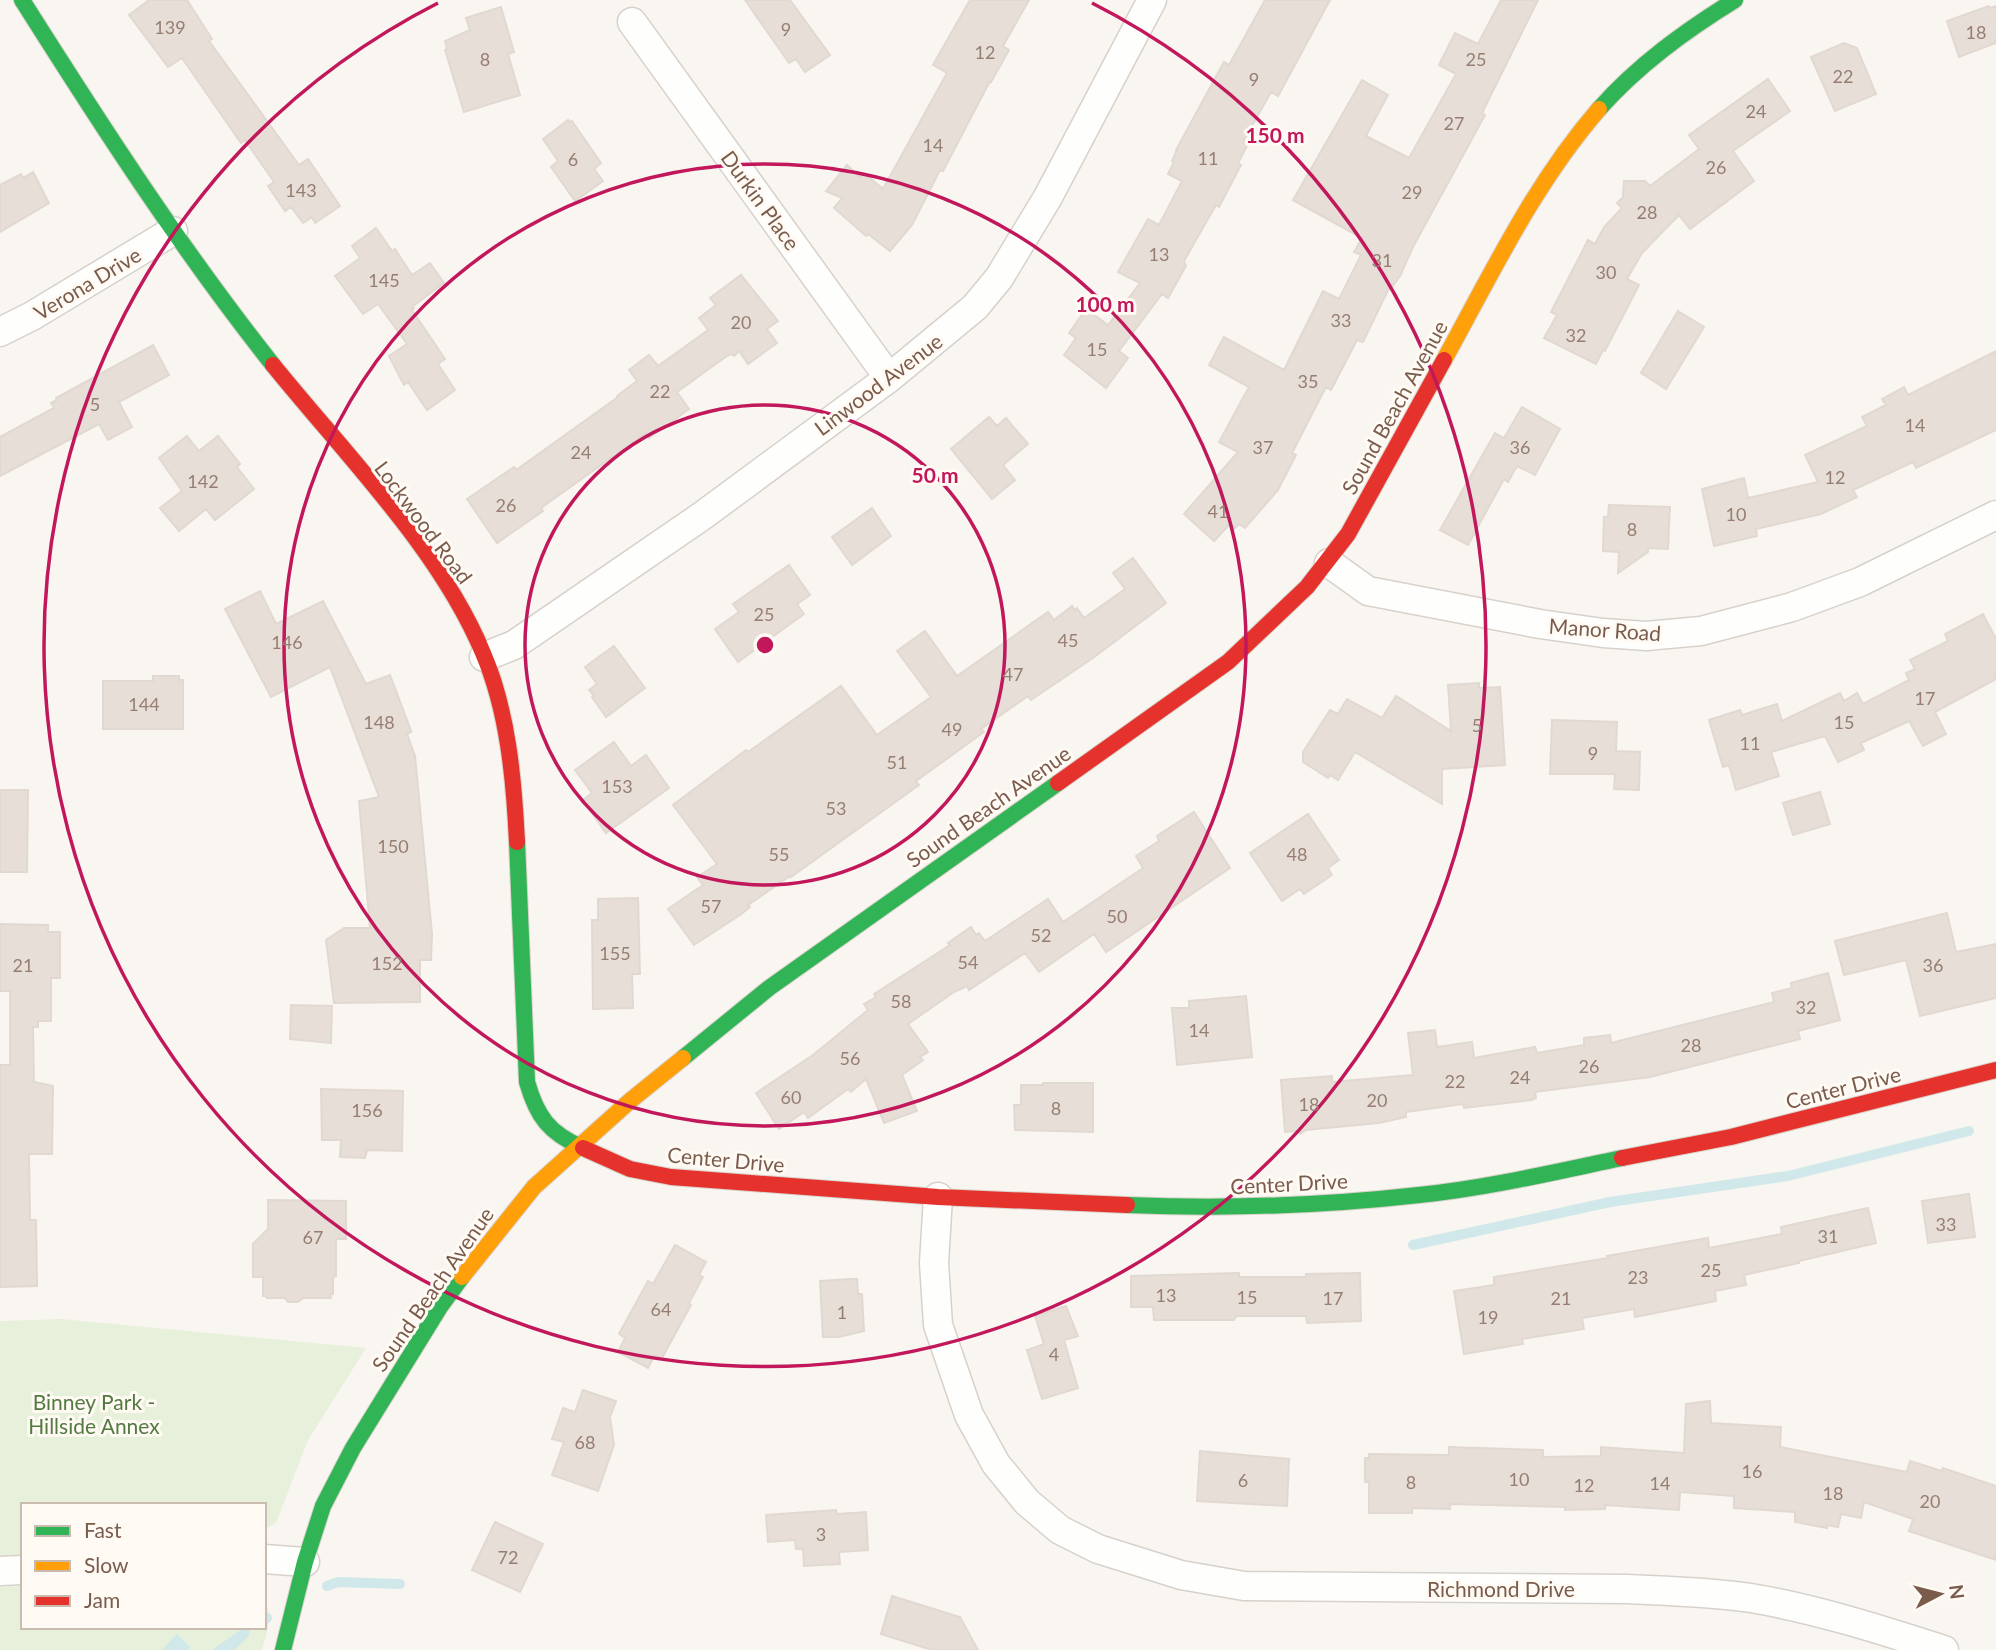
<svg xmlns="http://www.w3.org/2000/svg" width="1996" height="1650" viewBox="0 0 1996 1650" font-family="Lato,sans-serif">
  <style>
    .green { fill: #e7f0db }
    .water { fill: #d0e8ea }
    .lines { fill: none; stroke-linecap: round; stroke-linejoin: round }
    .stream { stroke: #d0e8ea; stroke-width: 10 }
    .building { fill: #e6ded7; stroke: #e2d8d2; stroke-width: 2 }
    .street-casing { stroke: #d7d1cb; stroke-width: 31 }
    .fast-casing { stroke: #d9d2cb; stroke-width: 18 }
    .slow-casing { stroke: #d9d2cb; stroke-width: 18 }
    .jam-casing { stroke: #d9d2cb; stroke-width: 18 }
    .street { stroke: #fefefd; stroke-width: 28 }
    .fast { stroke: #30b455; stroke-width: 16 }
    .slow { stroke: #ff9f0a; stroke-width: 16 }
    .jam { stroke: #e5322d; stroke-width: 16 }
    .ring { fill: none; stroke: #c2185b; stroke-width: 3.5 }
    .labels { text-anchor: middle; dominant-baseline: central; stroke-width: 6; stroke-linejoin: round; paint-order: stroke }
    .number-label { font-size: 18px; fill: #977e72 }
    .street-label { font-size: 21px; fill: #7a5c4d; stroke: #fffaf3 }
    .park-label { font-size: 21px; fill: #537a41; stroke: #fffaf3 }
    .centre { fill: #c2185b; stroke: #fffaf3; stroke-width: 3.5 }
    .ring-label { font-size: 21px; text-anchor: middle; font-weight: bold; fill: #c2185b; stroke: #fffaf3; stroke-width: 6; stroke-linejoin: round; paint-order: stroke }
  </style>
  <rect width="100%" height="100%" fill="#f9f5f0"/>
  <path class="green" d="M61 1319 366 1348 308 1440 276 1523 264 1529V1505H23V1558L0 1559V1321Z
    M23 1586V1627H264V1598C273 1615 267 1632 262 1650H0V1587Z"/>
  <path class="water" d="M245 1627H250L249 1636 234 1650H212Z
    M177 1634 190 1647 188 1650H162Z"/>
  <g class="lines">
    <path class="stream" d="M1413 1245 1610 1202 1788 1176 1969 1131
      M327 1586 338 1582 400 1584
      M264 1620 267 1618"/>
  </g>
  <path class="building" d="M149 0H187L212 39 209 41 299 165 308 159 340 206 315 223 312 217 303 223 291 207 285 211 268 186 274 182 245 140 241 143 182 58 168 67 129 15Z
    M745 0H790L830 55 805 72 796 59 789 63Z
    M970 0H1029L1003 46 1009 50 991 82 990 81 943 171 940 170 912 225 890 251 868 234 866 236 834 208 842 198 826 191 847 165 860 177 864 173 883 189 947 73 933 65Z
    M1265 0H1330L1278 96 1271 92 1244 140 1249 142 1238 163 1241 165 1219 207 1216 205 1184 261 1186 266 1168 298 1162 294 1119 351 1128 358 1106 388 1064 355 1076 338 1069 333 1086 309 1108 325 1140 283 1118 272 1148 219 1159 225 1182 181 1168 174 1174 162 1172 161 1177 150H1176L1224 62 1229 65Z
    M1501 0H1538L1482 113 1485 115 1413 247 1400 276 1392 287 1390 286 1363 342 1357 340 1331 390 1326 387 1292 453 1296 455 1278 490 1245 528 1239 524 1234 529 1229 525 1214 541 1184 514 1238 452 1219 442 1249 387 1209 365 1224 337 1284 370 1323 291 1339 299 1361 255 1354 252 1362 238 1293 200 1362 80 1388 95 1366 136 1409 158 1456 74 1439 65 1455 33 1478 44Z
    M1989 6 1990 8 1996 6V43L1959 57 1947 21Z
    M501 7 514 52 508 54 520 95 464 112 445 50 447 49 445 41 470 30 466 18Z
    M1844 43 1857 48 1876 94 1835 111 1811 57Z
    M1768 79 1790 111 1733 151 1754 181 1690 229 1679 215 1642 253 1627 279 1639 285 1605 351 1603 350 1596 364 1544 338 1557 315 1551 312 1588 240 1595 244 1604 227 1622 208 1617 203 1623 197 1624 181H1645L1650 186 1699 149 1689 135Z
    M568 120 570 122 572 121 601 163 594 169 603 181 575 201 551 167 558 161 543 139Z
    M33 172 49 203 0 232V185L21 174 23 178Z
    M376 228 392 251 395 249 412 275 430 263 444 283 413 306 414 308 412 310 445 359 438 364 455 390 427 410 408 382 404 385 389 356 407 344 378 304 363 314 335 276 360 258 352 246Z
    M741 275 778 321 767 329 777 343 748 364 739 351 734 356 732 354 727 356 677 392 689 409 649 438 646 433 541 508 543 511 497 543 467 499 514 467 516 470 618 397 617 396 637 381 629 370 649 355 658 366 708 330 699 318 716 305 710 298Z
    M1678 311 1704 327 1666 389 1641 373Z
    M153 345 169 375 119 402 132 427 108 440 99 424 0 476V437L54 408 51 403 57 400 56 398Z
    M1996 351V430L1916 468 1913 462 1853 490 1857 497 1821 514 1756 529 1757 536 1714 546 1702 489 1744 478 1748 498 1818 482 1805 455 1867 426 1862 417 1886 405 1882 399 1904 387 1908 395Z
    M1522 407 1560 429 1535 475 1517 466 1508 482 1504 479 1468 545 1440 530 1495 433 1504 438Z
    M989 417 997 426 1006 418 1028 444 1003 465 1015 480 992 499 951 449Z
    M187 436 199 451 218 436 240 464 237 467 254 489 215 520 206 509 179 531 160 508 182 491 159 458Z
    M1609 505 1670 507 1668 549 1648 548V552L1618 573 1619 552 1603 551 1604 517H1608Z
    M872 508 891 536 852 565 832 537Z
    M1133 558 1166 603 1093 658 1031 700 1028 696 981 729 984 732 916 781 919 785 791 877 790 876 748 905 750 907 740 915 694 945 668 909 703 885 697 877 717 864 673 805 746 750 748 752 841 686 877 735 931 697 897 651 925 631 957 676 1048 612 1054 620 1072 606 1075 610 1077 608 1084 618 1125 589 1113 573Z
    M789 565 810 595 797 604 804 614 738 662 715 629 739 612 733 604Z
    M260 591 276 624 323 601 366 684 390 675 410 728 411 732 407 734 415 756 432 934 431 960H420V1002L334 1003 326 940 344 928H370L359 801 379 797 330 667 271 697 225 609Z
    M1983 614 1996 639V679L1935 712 1946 734 1923 746 1909 721 1861 743 1864 750 1838 762 1825 736 1771 752 1779 776 1736 790 1729 765 1723 767 1709 720 1740 710 1742 715 1777 704 1782 721 1840 693 1844 701 1857 693 1863 704 1909 680 1906 673 1915 669 1910 660 1948 641 1945 634Z
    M614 646 645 688 606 717 592 697 594 696 589 690 597 684 585 667Z
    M153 676H179V680H183V729H103V681H153Z
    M1479 683V688L1500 687 1505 765 1442 769V804L1355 752 1338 780 1330 775 1328 778 1303 762V752L1330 710 1338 714 1347 699 1382 718 1396 696 1451 731 1448 685Z
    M1552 720 1617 722 1616 751 1640 752 1639 790 1614 789 1615 774H1550Z
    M614 742 631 766 646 755 669 788 606 833 583 800 592 793 575 770Z
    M0 790H28L27 872H0Z
    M1820 792 1830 824 1793 835 1783 803Z
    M1194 812 1230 868 1106 952 1094 934 1039 972 1025 953 969 990 967 986 954 992 908 1024 928 1052 920 1057 923 1060 902 1075 917 1111 884 1123 866 1079 851 1092 848 1089 808 1118 804 1112 779 1129 756 1093 813 1055 868 1010 864 1004 876 997 874 994 950 945 948 943 971 927 976 935 979 933 985 941 1048 899 1063 922 1143 868 1136 856 1159 841 1157 836Z
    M1308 814 1339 860 1328 868 1332 875 1304 894 1300 889 1282 901 1250 853Z
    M638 898 640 974H632L633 1008 593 1009 592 920H598V899Z
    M1947 913 1956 952 1996 944V998L1920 1016 1906 960 1844 975 1835 941Z
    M0 924 48 925V932H60V978H51V1021H38V1027H33L34 1082 53 1086 52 1154H29L30 1220H36L37 1286 0 1287V1065H10V991H0Z
    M1828 973 1840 1020 1798 1031 1800 1039 1650 1077 1535 1092 1536 1098 1532 1100 1464 1108 1463 1104 1406 1112V1117L1379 1123 1306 1130 1300 1134 1296 1131 1285 1132 1281 1080 1332 1076V1082L1413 1075 1408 1033 1435 1030 1437 1047 1472 1042 1474 1058 1535 1047 1537 1053 1584 1045V1038L1610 1035 1611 1043 1774 1002 1772 993 1792 988 1791 983Z
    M1246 996 1252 1057 1177 1065 1172 1008H1189V1001Z
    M291 1005 332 1006 331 1043 290 1039Z
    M1043 1083H1093V1132L1015 1130 1014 1105H1021V1085H1043Z
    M321 1089 403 1091 402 1151 367 1150 365 1158 340 1157 341 1140H322Z
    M1969 1194 1975 1237 1928 1243 1922 1201Z
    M268 1200 346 1201V1239H336V1276L333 1277V1294H331V1298H303L298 1302H288L285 1298H267L266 1296H263V1277H253V1244L268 1229Z
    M1868 1208 1876 1243 1799 1261V1263L1744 1275 1746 1285 1715 1291 1716 1301 1635 1317 1634 1309 1582 1318 1584 1329 1522 1339 1523 1344 1464 1354 1454 1291 1494 1285V1277L1608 1258 1607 1256 1708 1238 1709 1248 1782 1234 1781 1227Z
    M675 1245 706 1262 699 1275 703 1277 689 1303 691 1305 662 1358 655 1355 648 1368 618 1352 625 1338 619 1334 648 1281 653 1284Z
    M1239 1273V1277H1306V1274L1360 1273 1361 1321 1307 1323 1306 1316H1236L1234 1320H1154L1153 1307H1131V1276Z
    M851 1279H857L858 1294H862L864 1331 839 1337H823L820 1281Z
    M1066 1306 1078 1336 1064 1340 1078 1388 1042 1399 1027 1350 1044 1344 1035 1316Z
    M583 1390 616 1401 610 1417 614 1445 598 1491 552 1475 564 1442 552 1439 563 1408 575 1412Z
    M1710 1401 1711 1423 1781 1427 1780 1447 1907 1472 1910 1461 1942 1471 1943 1468 1996 1486V1560L1909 1531 1913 1519 1864 1502 1861 1518 1841 1514 1838 1527 1827 1525V1528L1795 1522V1512L1734 1508V1496L1680 1492 1679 1510 1605 1505V1509L1565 1510V1507L1450 1504V1509L1412 1508V1513H1369V1482H1365V1458H1369V1454L1449 1455V1447L1543 1450V1457L1601 1456V1447L1684 1453 1686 1404Z
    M1200 1451 1289 1459 1287 1506 1197 1501Z
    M836 1510 837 1514 866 1512 868 1550 839 1552 840 1564 804 1566 803 1549H796L795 1540 768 1542 766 1515Z
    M495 1522 543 1544 520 1592 472 1570Z
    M892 1596 960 1617 978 1650H932L881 1634Z"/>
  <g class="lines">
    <g class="street-casing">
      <path id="street" d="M632 22 889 378
        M0 332 32 316 173 231
        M1329 563 1368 591 1540 624 1603 633 1646 636 1701 631 1792 607 1860 582 1996 515
        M484 657 514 645 702 516 889 378 975 307 999 278 1048 197 1152 0
        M938 1197 934 1263 938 1325 969 1415 996 1464 1027 1502 1060 1530 1098 1549 1181 1575 1244 1586 1628 1589C1669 1591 1711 1592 1751 1598 1816 1609 1882 1630 1944 1650
        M264 1559 305 1562
        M0 1571 23 1570"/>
    </g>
    <g class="fast-casing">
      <path id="fast" d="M22 0C101 125 181 249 273 365
        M1599 109C1638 65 1685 31 1735 0
        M517 842 527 1082C537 1117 549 1133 583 1148
        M683 1058 769 988 1058 783
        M1127 1205C1225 1209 1321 1206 1419 1195 1487 1188 1555 1172 1622 1158
        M283 1650 305 1562 323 1506 353 1448 440 1307 462 1277"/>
    </g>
    <g class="slow-casing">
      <path id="slow" d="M1444 360C1492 273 1534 184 1599 109
        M462 1277 534 1187 631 1100 683 1058"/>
    </g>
    <g class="jam-casing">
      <path id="jam" d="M273 365C344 453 440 549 483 653 508 711 514 780 517 842
        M1058 783 1228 662 1307 587 1348 534 1444 360
        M583 1148 630 1169 671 1177 938 1197 1127 1205
        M1622 1158 1731 1137 1996 1070"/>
    </g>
    <use href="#street" class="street"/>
    <use href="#fast" class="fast"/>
    <use href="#slow" class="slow"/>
    <use href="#jam" class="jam"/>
  </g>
  <g class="ring">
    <circle cx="765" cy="645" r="240"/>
    <circle cx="765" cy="645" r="481"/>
    <path d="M1092 3A721 721 0 1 1 438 3"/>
  </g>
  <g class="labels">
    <g class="number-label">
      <text x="170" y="27">139</text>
      <text x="786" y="29">9</text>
      <text x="1976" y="32">18</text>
      <text x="985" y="52">12</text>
      <text x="485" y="59">8</text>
      <text x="1476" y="59">25</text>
      <text x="1843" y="76">22</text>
      <text x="1254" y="79">9</text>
      <text x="1756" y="111">24</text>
      <text x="1454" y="123">27</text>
      <text x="933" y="145">14</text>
      <text x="1208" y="158">11</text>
      <text x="573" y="159">6</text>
      <text x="1716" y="167">26</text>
      <text x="301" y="190">143</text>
      <text x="1412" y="192">29</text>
      <text x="1647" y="212">28</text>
      <text x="1159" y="254">13</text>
      <text x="1382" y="260">31</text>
      <text x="1606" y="272">30</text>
      <text x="384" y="280">145</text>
      <text x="1341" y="320">33</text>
      <text x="741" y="322">20</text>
      <text x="1576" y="335">32</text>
      <text x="1097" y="349">15</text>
      <text x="1308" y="381">35</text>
      <text x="660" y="391">22</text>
      <text x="95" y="404">5</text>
      <text x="1915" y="425">14</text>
      <text x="1263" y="447">37</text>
      <text x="1520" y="447">36</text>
      <text x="581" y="452">24</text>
      <text x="1835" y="477">12</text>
      <text x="203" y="481">142</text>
      <text x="506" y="505">26</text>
      <text x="1218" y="511">41</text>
      <text x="1736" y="514">10</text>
      <text x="1632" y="529">8</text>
      <text x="764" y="614">25</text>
      <text x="1068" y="640">45</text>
      <text x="287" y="642">146</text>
      <text x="1013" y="674">47</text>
      <text x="1925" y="698">17</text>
      <text x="144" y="704">144</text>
      <text x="379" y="722">148</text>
      <text x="1844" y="722">15</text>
      <text x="1477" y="725">5</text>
      <text x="952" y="729">49</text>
      <text x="1750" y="743">11</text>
      <text x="1593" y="753">9</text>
      <text x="897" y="762">51</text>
      <text x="617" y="786">153</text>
      <text x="836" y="808">53</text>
      <text x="393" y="846">150</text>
      <text x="779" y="854">55</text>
      <text x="1297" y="854">48</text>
      <text x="711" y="906">57</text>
      <text x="1117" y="916">50</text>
      <text x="1041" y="935">52</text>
      <text x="615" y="953">155</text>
      <text x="968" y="962">54</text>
      <text x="387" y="963">152</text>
      <text x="23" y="965">21</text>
      <text x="1933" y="965">36</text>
      <text x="901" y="1001">58</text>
      <text x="1806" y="1007">32</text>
      <text x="1199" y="1030">14</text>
      <text x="1691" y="1045">28</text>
      <text x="850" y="1058">56</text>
      <text x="1589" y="1066">26</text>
      <text x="1520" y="1077">24</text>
      <text x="1455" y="1081">22</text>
      <text x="791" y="1097">60</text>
      <text x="1377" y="1100">20</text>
      <text x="1309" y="1104">18</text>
      <text x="1056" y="1108">8</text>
      <text x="367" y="1110">156</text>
      <text x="1946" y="1224">33</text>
      <text x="1828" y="1236">31</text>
      <text x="313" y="1237">67</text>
      <text x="1711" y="1270">25</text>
      <text x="1638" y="1277">23</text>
      <text x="1166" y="1295">13</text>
      <text x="1247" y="1297">15</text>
      <text x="1333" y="1298">17</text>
      <text x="1561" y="1298">21</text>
      <text x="661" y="1309">64</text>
      <text x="842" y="1312">1</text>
      <text x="1488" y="1317">19</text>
      <text x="1054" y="1354">4</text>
      <text x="585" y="1442">68</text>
      <text x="1752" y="1471">16</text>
      <text x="1519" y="1479">10</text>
      <text x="1243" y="1480">6</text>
      <text x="1411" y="1482">8</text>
      <text x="1660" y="1483">14</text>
      <text x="1584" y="1485">12</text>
      <text x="1833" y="1493">18</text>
      <text x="1930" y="1501">20</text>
      <text x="821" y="1534">3</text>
      <text x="508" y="1557">72</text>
    </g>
    <g class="street-label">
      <text transform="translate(761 200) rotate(54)">Durkin Place</text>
      <text transform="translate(87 283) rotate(-31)">Verona Drive</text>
      <text transform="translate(878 384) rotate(-37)">Linwood Avenue</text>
      <text transform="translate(1394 407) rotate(-61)">Sound Beach Avenue</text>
      <text transform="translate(424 522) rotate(53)">Lockwood Road</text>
      <text transform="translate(1605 629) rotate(4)">Manor Road</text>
      <text transform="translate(988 806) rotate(-35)">Sound Beach Avenue</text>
      <text transform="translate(1843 1087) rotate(-14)">Center Drive</text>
      <text transform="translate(726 1159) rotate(5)">Center Drive</text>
      <text transform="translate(1289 1183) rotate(-3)">Center Drive</text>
      <text transform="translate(432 1289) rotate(-55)">Sound Beach Avenue</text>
      <text x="1501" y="1588">Richmond Drive</text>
    </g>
    <g class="park-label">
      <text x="94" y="1401">Binney Park -<tspan x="94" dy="24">Hillside Annex</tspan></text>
    </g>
  </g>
  <circle cx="765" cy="645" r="10" class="centre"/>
  <g class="ring-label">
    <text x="1275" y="143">150 m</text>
    <text x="1105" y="312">100 m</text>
    <text x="935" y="483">50 m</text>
  </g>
  <rect x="21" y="1503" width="245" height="126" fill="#fffaf3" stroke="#cabbb1" stroke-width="2"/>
  <rect x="35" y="1526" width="35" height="10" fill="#30b455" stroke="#cabbb1" stroke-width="2"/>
  <text x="84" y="1538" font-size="21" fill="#7a5c4d">Fast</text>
  <rect x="35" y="1561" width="35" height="10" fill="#ff9f0a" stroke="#cabbb1" stroke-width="2"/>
  <text x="84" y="1573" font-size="21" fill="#7a5c4d">Slow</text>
  <rect x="35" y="1596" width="35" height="10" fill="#e5322d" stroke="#cabbb1" stroke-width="2"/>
  <text x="84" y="1608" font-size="21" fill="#7a5c4d">Jam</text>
  <g transform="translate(1940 1594) rotate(83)" stroke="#fffaf3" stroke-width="5" paint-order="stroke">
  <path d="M0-5L12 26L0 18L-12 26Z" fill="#7a5c4d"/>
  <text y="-10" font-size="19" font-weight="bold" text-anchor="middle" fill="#7a5c4d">N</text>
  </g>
</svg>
